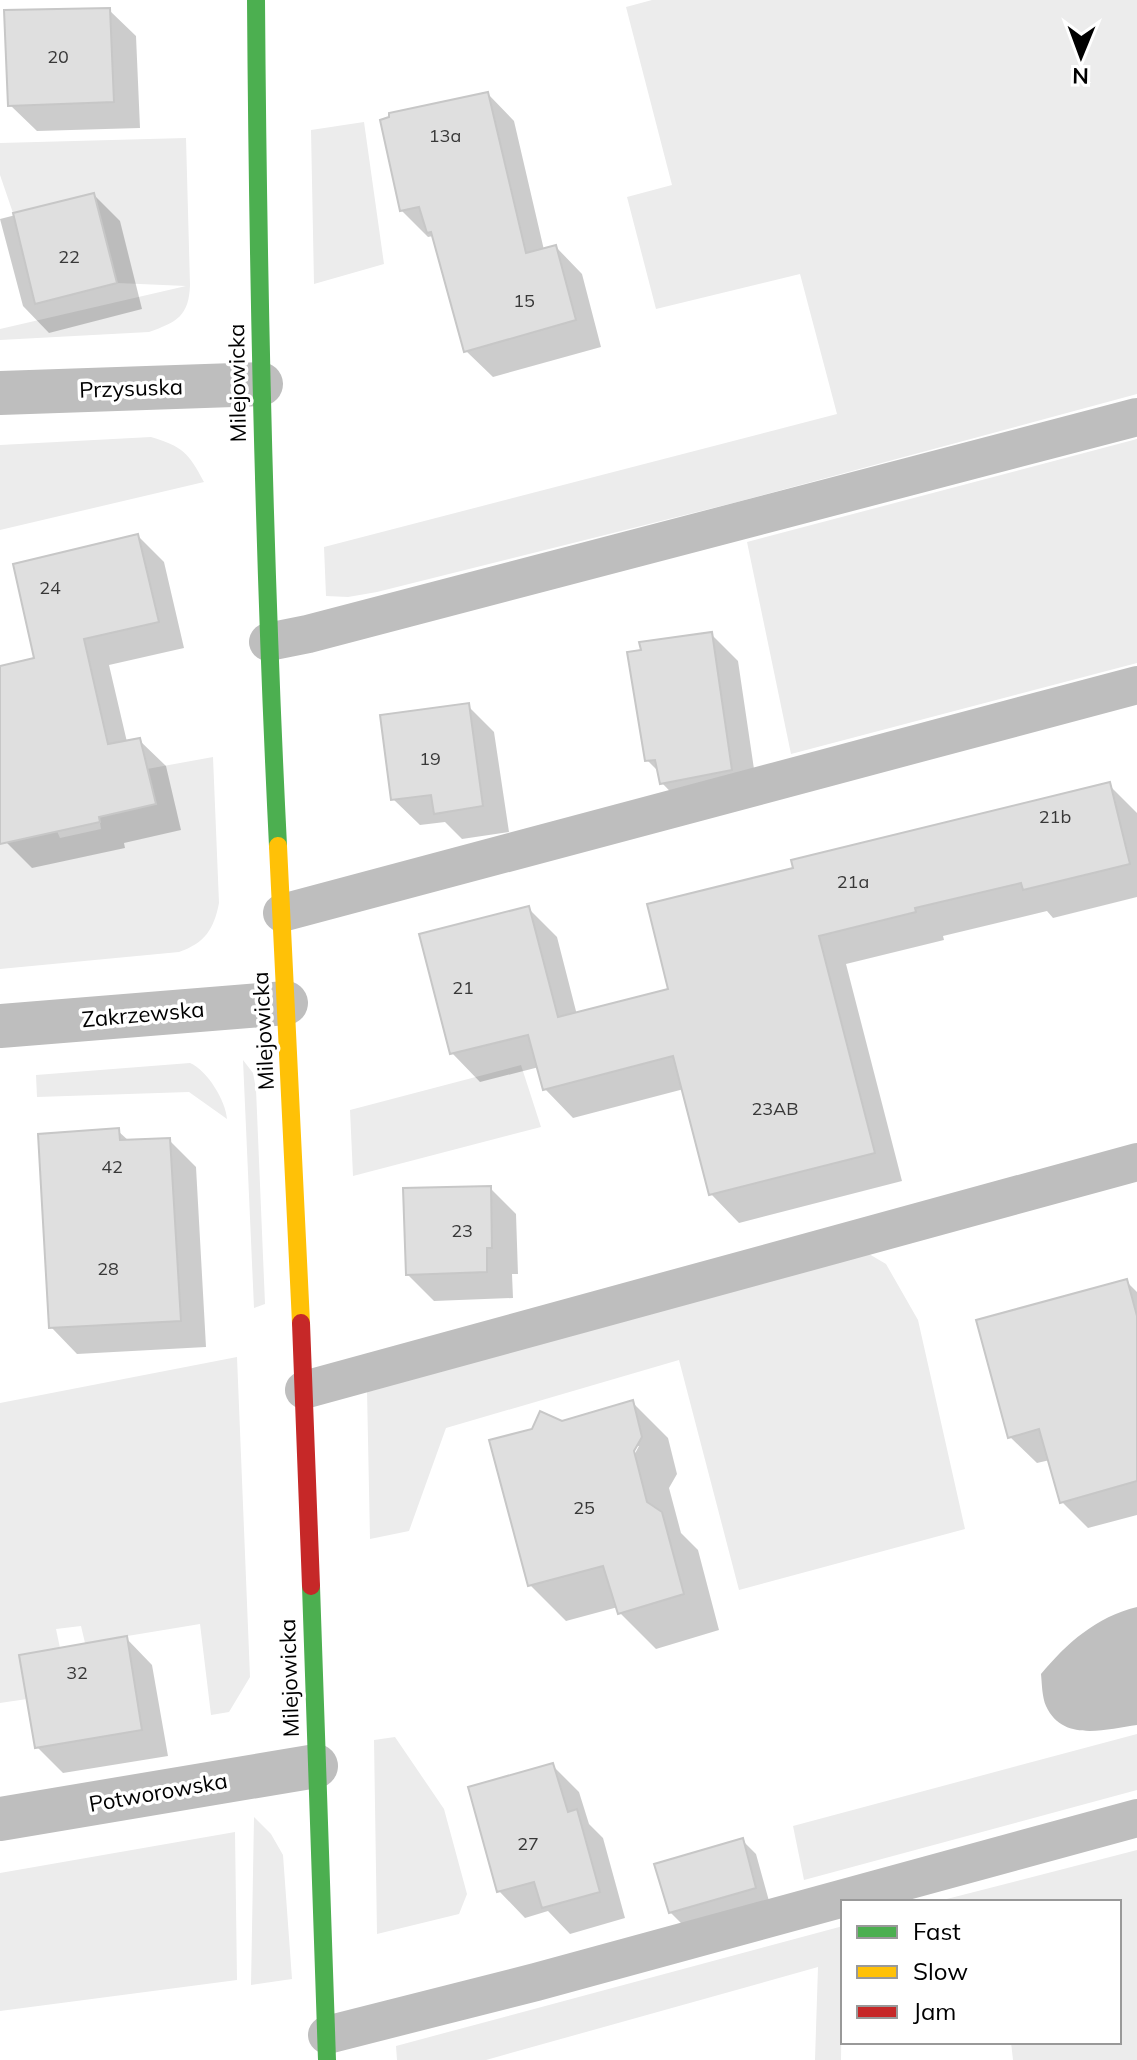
<svg xmlns="http://www.w3.org/2000/svg" width="1137" height="2060" viewBox="0 0 1137 2060" font-family="Mulish,sans-serif">
  <style>
    .green { fill: #ececec }
    .water { fill: #bfbfbf }
    .shadow { fill: #0003; fill-rule: evenodd }
    .building { fill: #dfdfdf; stroke: #c7c7c7; stroke-width: 2 }
    .lines { fill: none; stroke-linecap: round; stroke-linejoin: round }
    .lane { stroke: #bebebe; stroke-width: 38 }
    .street { stroke: #bebebe; stroke-width: 44 }
    .fast { stroke: #4caf50; stroke-width: 18 }
    .slow { stroke: #ffc107; stroke-width: 18 }
    .jam { stroke: #c62828; stroke-width: 18 }
    .labels { text-anchor: middle; dominant-baseline: central; stroke-width: 7; stroke-linejoin: round; paint-order: stroke }
    .number-label { font-size: 18px; fill: #383838 }
    .street-label { font-size: 22px; fill: #000; stroke: #fff }
  </style>
  <rect width="100%" height="100%" fill="#fff"/>
  <path class="green" d="M652 0H1137V394L737 502 377 592 348 597 326 596 324 547 837 414 800 274 656 309 627 197 672 185 626 7Z
    M364 122 384 264 314 284 311 130Z
    M186 138 190 285C189 316 177 322 149 332L0 340V329L186 286 117 283 94 193 13 213 0 175V143Z
    M151 437C183 447 188 452 204 482L0 530V445Z
    M1137 439V663L791 754 747 542Z
    M213 757 219 903C214 929 205 943 179 952L0 969V824L57 831 60 838 101 829 99 817 155 804 147 769Z
    M243 1060 253 1073 256 1089 265 1304 254 1308Z
    M190 1063C207 1070 226 1101 227 1119L189 1092 37 1097 36 1075Z
    M521 1065 541 1127 353 1176 350 1110Z
    M869 1254 886 1264 918 1320 965 1529 739 1590 679 1360 446 1428 409 1531 370 1539 367 1390Z
    M237 1357 250 1677 229 1712 211 1715 200 1624 85 1643 81 1626 56 1629 60 1648 27 1699 0 1703V1403Z
    M1137 1734V1790L804 1880 793 1826Z
    M395 1737 444 1809 467 1894 459 1914 377 1934 374 1740Z
    M254 1817 271 1834 283 1855 292 1979 251 1985Z
    M235 1832 237 1980 0 2011V1873Z
    M1137 1850V2060H1013L1011 2042H1119V1902H935Z
    M843 1926 841 2060H815L818 1967 486 2060H397L396 2046Z"/>
  <path class="water" d="M1137 1607V1725C1106 1729 1063 1743 1046 1706 1042 1697 1042 1684 1041 1674 1067 1643 1096 1617 1137 1607Z"/>
  <path class="shadow" d="M109 10 136 36 140 128 37 131 10 105Z
    M488 94 514 121 544 250 556 247 582 274 601 347 493 377 466 351 433 236 428 237 401 210Z
    M94 195 120 221 142 309 49 333 23 306 0 219Z
    M138 536 164 562 184 648 109 665 127 742 139 740 166 766 181 830 124 843 125 848 32 868 6 842 0 815V668L37 660Z
    M711 634 738 661 758 796 688 810 662 783 659 772 647 760Z
    M468 706 494 732 509 832 462 839 445 822 420 825 393 799Z
    M1109 785 1137 813V897L1053 918 1047 911 943 936 944 940 846 964 902 1181 739 1223 711 1194 684 1089 573 1118 545 1089 539 1067 480 1082 452 1053 528 908 557 937 577 1015 671 990 795 869Z
    M118 1131 129 1141 169 1140 196 1167 206 1347 77 1354 51 1327Z
    M490 1188 516 1214 518 1274H512L513 1298 434 1301 408 1275Z
    M1126 1281 1137 1292V1515L1088 1528 1062 1502 1050 1460 1037 1463 1010 1437Z
    M632 1402 668 1438 677 1474 669 1488 681 1533 698 1550 719 1630 656 1649 620 1613 618 1607 566 1621 530 1585 533 1431ZM635 1446H639L631 1461Z
    M126 1638 152 1665 168 1756 63 1773 37 1747Z
    M553 1766 579 1792 589 1824 603 1838 625 1918 570 1934 548 1911 525 1918 499 1891Z
    M742 1840 756 1854 769 1901 684 1926 670 1912Z"/>
  <path class="building" d="M110 8 114 102 8 106 4 10Z
    M488 92 526 253 556 245 576 320 464 352 431 232 427 233 419 207 400 211 380 120 389 117V113Z
    M94 193 117 283 35 304 13 213Z
    M138 534 159 622 84 639 108 744 140 738 156 804 99 817 100 822 0 844V666L34 658 13 564Z
    M712 632 732 770 660 784 655 760 645 761 627 652 641 650 639 642Z
    M469 703 483 806 434 814 431 795 391 800 380 715Z
    M1110 782 1130 864 1023 890 1021 883 915 908 916 912 819 936 875 1153 709 1195 673 1056 543 1090 528 1035 450 1054 419 934 529 906 558 1017 668 989 647 904 793 868 791 860Z
    M119 1128 120 1140 170 1138 181 1321 49 1328 38 1134Z
    M491 1186 492 1248H487V1272L406 1275 403 1188Z
    M1127 1279 1137 1316V1481L1060 1503 1039 1429 1008 1438 976 1320Z
    M633 1400 642 1437 634 1451 647 1502 662 1512 684 1594 618 1614 603 1566 528 1586 489 1440 532 1429 540 1411 562 1421Z
    M127 1636 142 1730 35 1748 19 1655Z
    M553 1763 568 1812 577 1809 600 1892 542 1908 534 1882 497 1892 468 1787Z
    M743 1838 756 1888 669 1913 654 1864Z"/>
  <g class="lines">
    <path class="lane" d="M268 642 308 634 1137 417
      M282 913 1137 685
      M304 1390 1137 1162
      M327 2035 536 1982 1137 1818"/>
    <path class="street" d="M0 393 261 384
      M0 1026 286 1003
      M0 1819 316 1766"/>
    <path class="fast" d="M256 0C258 282 264 564 278 846
      M311 1586 327 2060"/>
    <path class="slow" d="M278 846 301 1323"/>
    <path class="jam" d="M301 1323 311 1586"/>
  </g>
  <g class="labels">
    <g class="number-label">
      <text x="58" y="56">20</text>
      <text x="445" y="135">13a</text>
      <text x="69" y="256">22</text>
      <text x="524" y="300">15</text>
      <text x="50" y="587">24</text>
      <text x="430" y="758">19</text>
      <text x="1055" y="816">21b</text>
      <text x="853" y="881">21a</text>
      <text x="463" y="987">21</text>
      <text x="775" y="1108">23AB</text>
      <text x="112" y="1166">42</text>
      <text x="462" y="1230">23</text>
      <text x="108" y="1268">28</text>
      <text x="584" y="1507">25</text>
      <text x="77" y="1672">32</text>
      <text x="528" y="1843">27</text>
    </g>
    <g class="street-label">
      <text transform="translate(237 383) rotate(-91)">Milejowicka</text>
      <text transform="translate(131 388) rotate(-2)">Przysuska</text>
      <text transform="translate(143 1014) rotate(-5)">Zakrzewska</text>
      <text transform="translate(263 1031) rotate(-93)">Milejowicka</text>
      <text transform="translate(289 1678) rotate(-92)">Milejowicka</text>
      <text transform="translate(158 1792) rotate(-10)">Potworowska</text>
    </g>
  </g>
  <rect x="841" y="1900" width="280" height="144" fill="#ffffff" stroke="#999999" stroke-width="2"/>
  <rect x="857" y="1926" width="40" height="12" fill="#4caf50" stroke="#999999" stroke-width="2"/>
  <text x="913" y="1940" font-size="24" fill="#000000">Fast</text>
  <rect x="857" y="1966" width="40" height="12" fill="#ffc107" stroke="#999999" stroke-width="2"/>
  <text x="913" y="1980" font-size="24" fill="#000000">Slow</text>
  <rect x="857" y="2006" width="40" height="12" fill="#c62828" stroke="#999999" stroke-width="2"/>
  <text x="913" y="2020" font-size="24" fill="#000000">Jam</text>
  <g transform="translate(1081 56) rotate(181)" stroke="#ffffff" stroke-width="6" paint-order="stroke">
  <path d="M0-6L14 30L0 20L-14 30Z" fill="#000000"/>
  <text y="-12" font-size="22" font-weight="bold" text-anchor="middle" fill="#000000">N</text>
  </g>
</svg>
